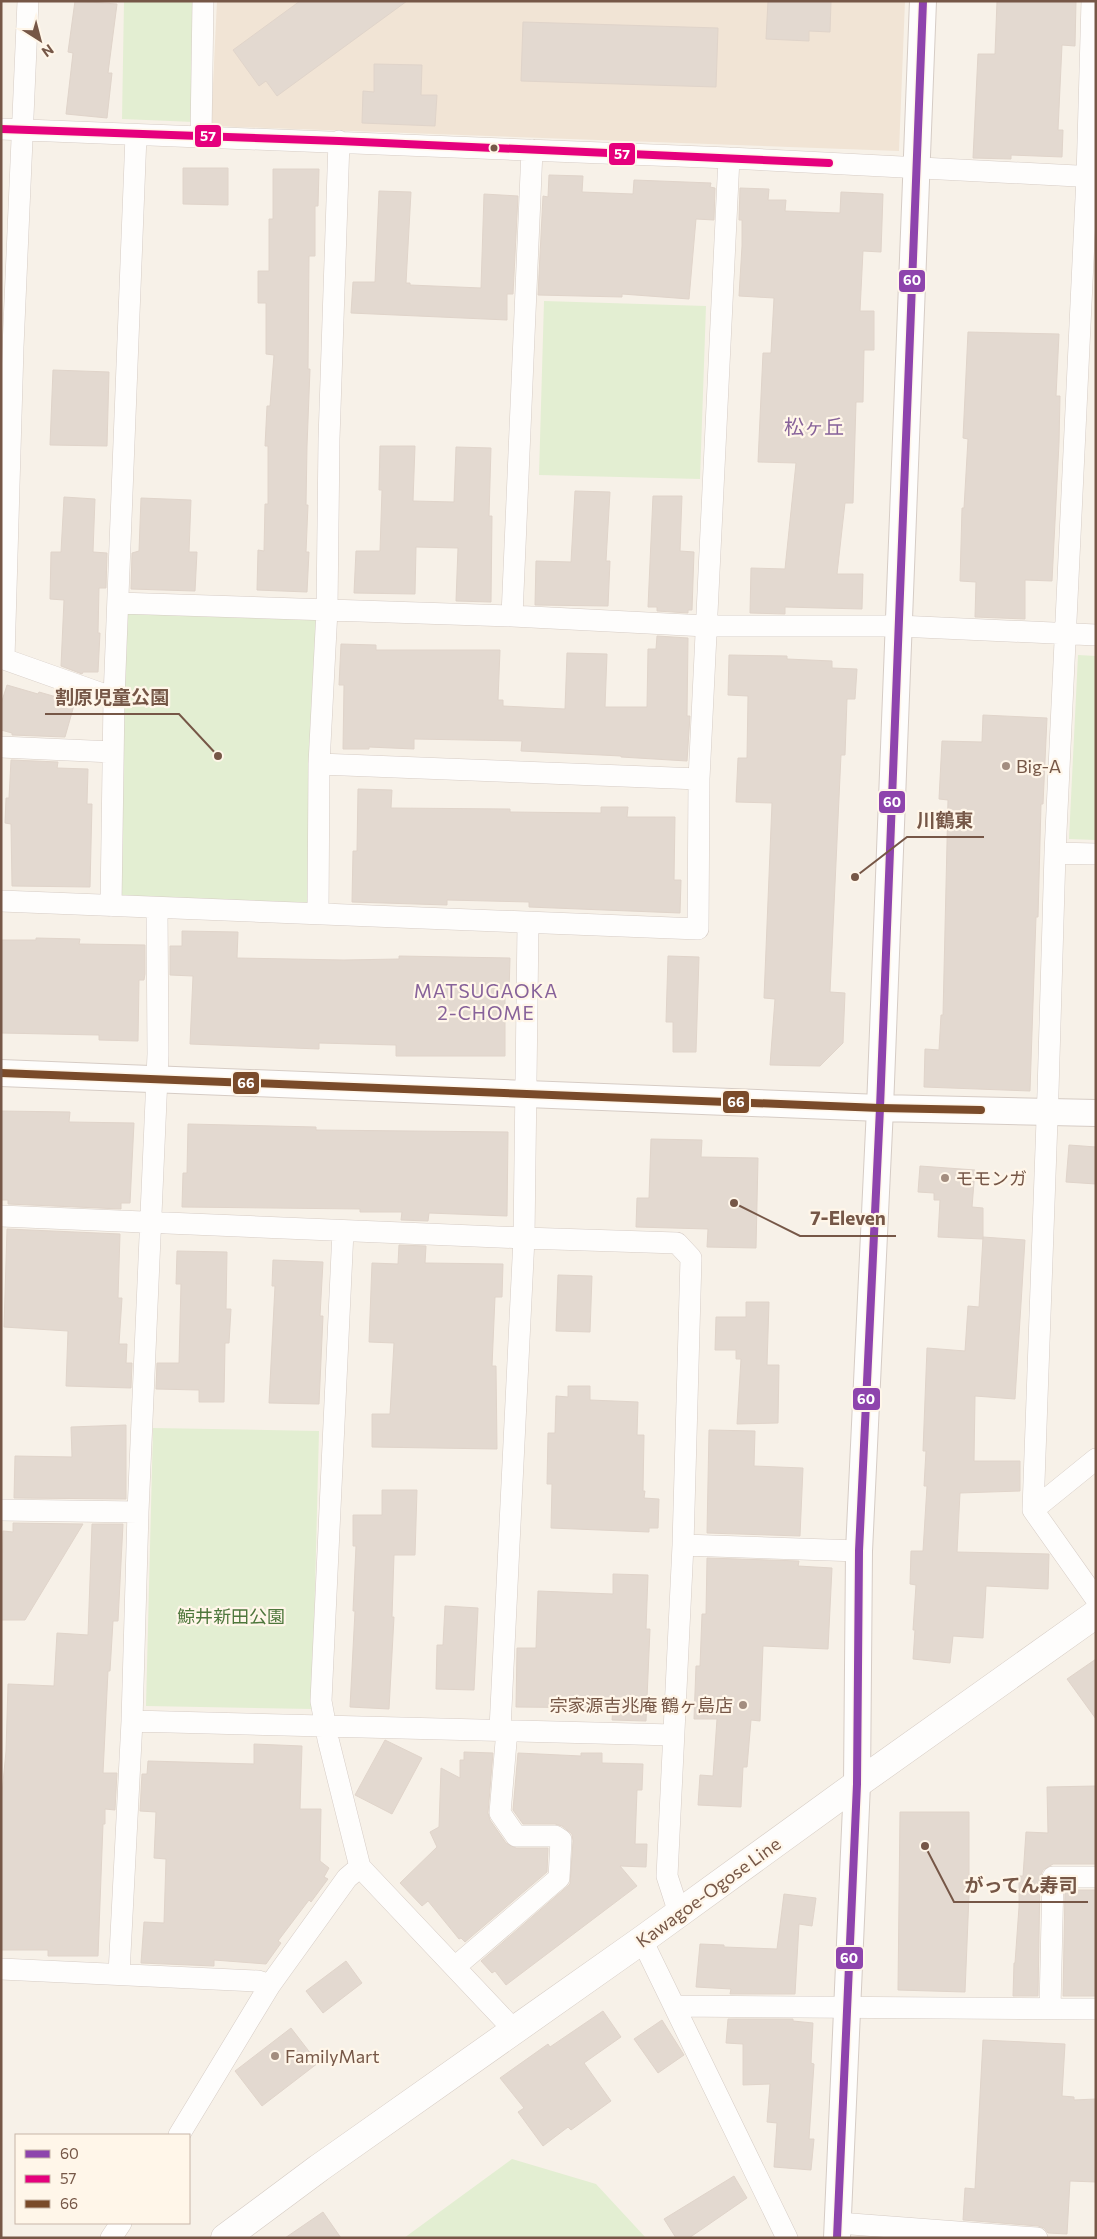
<svg xmlns="http://www.w3.org/2000/svg" width="1097" height="2239" viewBox="0 0 1097 2239" font-family="Commissioner,'Noto Sans JP',sans-serif">
  <style>
    .residential { fill: #f1e4d5 }
    .green { fill: #e3eed2 }
    .building { fill: #e3d9d0; stroke: #e0d4ca }
    .lines { fill: none; stroke-linecap: round; stroke-linejoin: round }
    .minor-casing { stroke: #d6ccc5; stroke-width: 22 }
    .tertiary-casing { stroke: #d6ccc5; stroke-width: 28 }
    .secondary-casing { stroke: #d6ccc4; stroke-width: 29 }
    .minor { stroke: #fefdfc; stroke-width: 21 }
    .tertiary { stroke: #fefdfc; stroke-width: 26 }
    .secondary { stroke: #fefdfc; stroke-width: 28 }
    .bus-1-casing { stroke: #fff6e9; stroke-width: 11 }
    .bus-2-casing { stroke: #fff6e9; stroke-width: 11 }
    .bus-3-casing { stroke: #fff6e9; stroke-width: 11 }
    .bus-1 { stroke: #8e44ad; stroke-width: 8 }
    .bus-2 { stroke: #e5007d; stroke-width: 8 }
    .bus-3 { stroke: #7a4b2a; stroke-width: 8 }
    .bus-dot { fill: #765747; stroke: #fff6e9; stroke-width: 2 }
    .poi-dot { fill: #a38d7f; stroke: #fff6e9; stroke-width: 2 }
    .labels { text-anchor: middle; dominant-baseline: central; stroke-width: 4.5; stroke-linejoin: round; paint-order: stroke }
    .poi-label { font-size: 18px; fill: #765747; stroke: #fff6e9; text-anchor: start }
    .park-label { font-size: 18px; fill: #4e773c; stroke: #fff6e9 }
    .street-label { font-size: 18px; fill: #765747; stroke: #fff6e9 }
    .neighbourhood-label { font-size: 19px; letter-spacing: 1px; fill: #87629a; stroke: #fff6e9 }
    .quarter-label { font-size: 20px; fill: #87629a; stroke: #fff6e9 }
    .leader { fill: none; stroke: #765747; stroke-width: 2 }
    .callout-dot { fill: #765747; stroke: #fff6e9; stroke-width: 2 }
    .callout-label { font-size: 19px; text-anchor: middle; font-weight: bold; fill: #765747; stroke: #fff6e9; stroke-width: 4.5; stroke-linejoin: round; paint-order: stroke }
    .line-badge { stroke: #fff6e9; stroke-width: 2 }
    .badge-label { font-size: 14px; text-anchor: middle; font-weight: bold; fill: #fff }
  </style>
  <rect width="100%" height="100%" fill="#f7f1e8"/>
  <path class="residential" d="M217 1H905L899 151 211 126Z"/>
  <path class="green" d="M124 1H194V122L122 119Z
    M544 301 706 306 700 479 539 475Z
    M126 609 316 616 310 904 120 896Z
    M1078 655 1096 656V840L1069 839Z
    M153 1428 319 1431 312 1709 146 1706Z
    M512 2159 596 2184 646 2238H404Z"/>
  <path class="building" d="M75 1 117 4 108 73H112L107 118 66 114 73 53 68 52Z
    M300 1H407L277 96 266 81 259 86 233 50Z
    M768 1H831L830 32 809 31V41L766 39Z
    M997 1H1076L1075 46 1062 45 1058 130H1063L1062 157 1011 155V159L973 158 978 54H995Z
    M523 22 718 28 716 87 521 81Z
    M374 64 422 65 421 95H437L435 126 362 123 363 91 374 92Z
    M183 168H228V205L183 204Z
    M273 169H319L318 206H315V256H309L308 369H310L307 446 306 505H308L306 552H309L307 592 257 590 258 550 264 551 265 504H268V446H265L267 406H270L274 355 266 354V303H258V271H269V219H273Z
    M549 175 583 176 582 192 633 194 634 180 711 183 710 187 715 188 714 220 696 219 689 299 622 294V297L538 295 543 196 548 197Z
    M740 188 769 189 768 200H786L785 211 840 213 841 192 883 194 881 252 863 251 860 311H874V350H864L863 402H856L853 503H845L837 574H863L862 609 785 607V614L750 613 751 568 785 569 796 463 758 462 763 353H771L774 298 739 296 742 246V220H739Z
    M379 191 411 192 406 283H410V285L481 288 484 194 518 196 513 294H507V320L351 313 353 282H375Z
    M968 332 1059 334 1056 396H1060L1059 443 1052 581 1025 580V619L975 617 976 582 960 581 962 508H964L968 439 963 438Z
    M53 370 109 372 107 446 50 445Z
    M380 446H415L413 501 454 502 456 447 491 448 489 516H492L491 602 456 601 458 548 416 547 415 594 354 593 356 551H380L382 490H379Z
    M575 491 610 492 606 561H610L608 606 535 605 536 561 571 562Z
    M653 496H682L680 551 694 552 692 610H688V613L657 611V607H648Z
    M64 497 95 499 93 552 107 553 106 588H99L98 633H100L98 672H83L82 674 61 666 64 600 50 599 51 552H61Z
    M141 498 191 500 189 552H197L195 591 131 589 132 553 139 551Z
    M657 636 688 638 687 716H690L687 761 621 757V756L521 751 522 741 414 739V749L369 747V749H343L344 685H339L341 644 376 645V650H500L498 700H503V706L565 709 567 653 607 654 605 707H647L648 649H656Z
    M729 655 787 656V659L832 661V668L857 669 855 699H847L845 755H841L830 992 845 993 843 1043 820 1066 770 1065 775 999 764 998 772 803 736 802 738 758H747L748 696 728 695Z
    M7 685 38 694 39 692 60 698V692L76 698 65 737 12 735V733L1 730V704Z
    M983 715 1047 718 1043 804H1041L1038 917H1036L1030 1091 924 1087 925 1049 939 1050 941 1015H943L948 800 939 799 942 741 982 742Z
    M11 760 58 762 57 768 88 769 87 804H92L90 887 12 886 11 824 5 823 6 798H9Z
    M358 789 392 790 391 808 510 809V812L601 813V807H628L627 817H675L674 880H681L680 913 529 907V902L447 900V905L352 902 353 851H357Z
    M182 931 238 932 237 958 344 960 399 959V956L510 958 509 992H505V1056H396V1045L319 1043V1049L190 1044 193 976 170 975V946H182Z
    M36 938 80 939 79 944 145 945V974L144 980H139L138 1041 99 1040V1035L1 1033V940H36Z
    M668 956 699 957 696 1052H673V1022H666Z
    M1 1111 70 1112 69 1122 134 1123 130 1203H121V1209L8 1204V1200H1Z
    M188 1124 316 1127V1130L508 1132 507 1216 429 1213 428 1221 401 1220 402 1212H360V1209L182 1207 183 1173H187Z
    M651 1139 702 1140 701 1157 758 1158 756 1248 707 1247 708 1229 636 1227 637 1198H649Z
    M1069 1145 1096 1147V1184L1066 1182Z
    M920 1166 975 1170 972 1207 983 1208V1239L938 1237 940 1200H934V1193L918 1192Z
    M7 1229 120 1234 118 1298H122L119 1344H127L126 1363H132L131 1388 66 1386 68 1331 4 1327Z
    M983 1237 1025 1240 1015 1399 975 1396 974 1461H1020V1491L960 1493 957 1552 1049 1554 1048 1589 986 1586 983 1638 953 1636 950 1663 913 1659 915 1630H913L916 1585 910 1584 911 1551H923L927 1486H924L926 1451H923L927 1348 965 1351 968 1306 979 1307Z
    M399 1245 426 1246 425 1263 503 1264 502 1297H495L492 1366H496L497 1449 372 1447V1414H390L394 1343 369 1342 372 1263 398 1264Z
    M177 1251 227 1252 226 1309H231L229 1343H225L224 1402H199V1390L156 1389 157 1363H179L181 1284H176Z
    M273 1260 323 1262 320 1316H323L319 1404 269 1403 275 1286H272Z
    M558 1275 592 1276 590 1332 556 1331Z
    M746 1302H769L767 1365H779L778 1423 737 1424 741 1359H736V1350H715L716 1317H746Z
    M568 1386H590V1400L638 1402 637 1435H644L643 1491H645L644 1498 659 1499 658 1528H649V1532L551 1528 552 1484H547L548 1433H555L556 1396 568 1397Z
    M126 1425V1499L14 1498 15 1456 72 1457 71 1427Z
    M709 1430 755 1431 754 1466 803 1468 800 1536 707 1533Z
    M382 1490H417L415 1555H394L392 1617H394L389 1709 350 1707 355 1611H353L356 1546H353V1515H382Z
    M13 1523 83 1524 25 1620H1L3 1531 13 1532Z
    M92 1524H123L118 1621H113L110 1671H108L103 1773H117L115 1810 105 1809V1824H103L98 1956H48V1950H1V1804L6 1751 8 1684 54 1686 57 1633 88 1635Z
    M707 1558 799 1561 798 1566 832 1568 828 1649 763 1646 760 1721 751 1720 747 1767H743L741 1807 698 1805 700 1775 713 1776 717 1719H694L696 1666H700L702 1614H706Z
    M613 1574 648 1575 646 1629H650L646 1721 612 1720 613 1708 516 1707 517 1648H536L538 1591 613 1594Z
    M445 1606 478 1608 474 1690 436 1689 437 1645H443Z
    M1096 1659V1719L1067 1679Z
    M385 1740 422 1758 392 1814 355 1795Z
    M254 1744 302 1746 300 1809H321L320 1861 329 1868 324 1877 328 1879 311 1902 309 1900 278 1941 281 1943 266 1964 214 1960V1966L141 1963 144 1922 164 1923 166 1859 154 1858 156 1812 140 1811 142 1774H147L148 1761 254 1764Z
    M464 1752 493 1753 488 1813 490 1820 506 1843 516 1848H548L547 1872 465 1942 461 1938 459 1939 428 1901 422 1906 400 1883 437 1847 430 1832 439 1827 441 1768 460 1778V1760H464Z
    M518 1753 581 1756V1753H602V1763L643 1764 642 1790H637L635 1844H647L646 1867 620 1866 637 1886 506 1985 495 1971 492 1973 481 1961 570 1884 573 1841 572 1834 562 1826 555 1824H523L513 1810Z
    M1096 1786V1864H1053L1043 1870 1040 1877 1038 1996H1013L1014 1963H1015L1019 1907V1876H1023L1026 1832 1048 1833 1047 1787Z
    M900 1812H969V1895L965 1992 898 1990Z
    M1065 1890H1096V1996H1063Z
    M784 1894 816 1898 812 1926 799 1924 795 1994H730L731 1989 696 1987 700 1944 724 1945V1947L777 1949Z
    M346 1961 362 1983 323 2013 306 1991Z
    M603 2011 621 2037 584 2063 611 2101 571 2130 568 2127 543 2146 518 2112 524 2108 500 2078 548 2044 550 2047Z
    M728 2019H793V2021L813 2023 811 2063 814 2064 809 2139H814L811 2170 774 2167 777 2123 767 2122 770 2084 743 2085V2044L726 2043Z
    M662 2020 684 2055 658 2073 634 2039Z
    M291 2028 318 2063 262 2106 235 2071Z
    M983 2040 1065 2044 1062 2096 1074 2097V2100L1096 2099V2182L1070 2181 1067 2234 1048 2233 1044 2228 1038 2226 963 2220 965 2188 975 2189Z
    M734 2176 747 2198 689 2238H676L664 2219Z
    M323 2212 341 2238H285Z"/>
  <g class="lines">
    <g class="minor-casing">
      <path id="minor" d="M1092 1 1087 177 1055 853 1048 1092 1033 1510 1096 1599
        M1 129 729 158 1096 177
        M201 136 203 1
        M118 603 512 616 706 626H898L1096 635
        M512 616 532 150
        M1 658 114 698
        M4 659 13 347 28 1
        M1 747 113 752
        M319 764 699 779
        M1055 853 1096 854
        M1 901 698 929 699 779 729 158
        M111 906 114 698 136 135
        M318 913 319 764 327 610 329 439 339 141
        M1 1216 524 1238 677 1243 691 1258 683 1545 667 1876 679 1913
        M343 1231 321 1701 328 1739 360 1867 514 2030
        M1 1510 138 1512
        M1033 1510 1096 1459
        M683 1545 859 1551
        M132 1721 673 1735
        M500 1729 524 1238 528 924
        M642 1940 787 2238
        M455 1967 559 1878 561 1840 555 1836H516L500 1813 507 1730
        M1 1969 258 1981 270 1985
        M119 1974 132 1721 138 1512 158 1054 157 909
        M674 2006 1096 2009
        M1050 2008 1053 1877H1096
        M179 2135 270 1985 347 1878 360 1867
        M838 2223 1037 2238
        M111 2238 121 2223"/>
    </g>
    <g class="tertiary-casing">
      <path id="tertiary" d="M1 1073 880 1108 1096 1113
        M837 2238 857 1784 859 1551 880 1108 923 1"/>
    </g>
    <g class="secondary-casing">
      <path id="secondary" d="M225 2238 319 2168 642 1940 857 1784 1096 1614"/>
    </g>
    <use href="#minor" class="minor"/>
    <use href="#tertiary" class="tertiary"/>
    <use href="#secondary" class="secondary"/>
    <g class="bus-1-casing">
      <path id="bus-1" d="M837 2238 857 1784 859 1551 880 1108 923 1"/>
    </g>
    <g class="bus-2-casing">
      <path id="bus-2" d="M1 129 339 141 829 163"/>
    </g>
    <g class="bus-3-casing">
      <path id="bus-3" d="M1 1073 880 1108 981 1110"/>
    </g>
    <use href="#bus-1" class="bus-1"/>
    <use href="#bus-2" class="bus-2"/>
    <use href="#bus-3" class="bus-3"/>
  </g>
  <circle class="bus-dot" cx="494" cy="148" r="4.5"/>
  <g class="poi-dot">
    <circle cx="1006" cy="766" r="5"/>
    <circle cx="945" cy="1178" r="5"/>
    <circle cx="743" cy="1705" r="5"/>
    <circle cx="275" cy="2056" r="5"/>
  </g>
  <g class="labels">
    <g class="poi-label">
      <text x="1016" y="766">Big-A</text>
      <text x="955" y="1178">モモンガ</text>
      <text x="733" y="1705" text-anchor="end">宗家源吉兆庵 鶴ヶ島店</text>
      <text x="285" y="2056">FamilyMart</text>
    </g>
    <g class="park-label">
      <text x="231" y="1616">鯨井新田公園</text>
    </g>
    <g class="street-label">
      <text transform="translate(708 1892) rotate(-36)">Kawagoe-Ogose Line</text>
    </g>
    <g class="neighbourhood-label">
      <text x="486" y="990">MATSUGAOKA<tspan x="486" dy="22">2-CHOME</tspan></text>
    </g>
    <g class="quarter-label">
      <text x="814" y="426">松ヶ丘</text>
    </g>
  </g>
  <path class="leader" d="M218 756L179 714H45M855 877L907 837H984M734 1203L800 1236H896M925 1846L954 1902H1088"/>
  <g class="callout-dot">
    <circle cx="218" cy="756" r="5"/>
    <circle cx="855" cy="877" r="5"/>
    <circle cx="734" cy="1203" r="5"/>
    <circle cx="925" cy="1846" r="5"/>
  </g>
  <g class="callout-label">
    <text x="112" y="704">割原児童公園</text>
    <text x="945" y="827">川鶴東</text>
    <text x="848" y="1225">7-Eleven</text>
    <text x="1021" y="1892">がってん寿司</text>
  </g>
  <g class="line-badge">
    <rect x="194" y="124" width="28" height="24" rx="5" fill="#e5007d"/>
    <rect x="608" y="142" width="28" height="24" rx="5" fill="#e5007d"/>
    <rect x="898" y="269" width="28" height="24" rx="5" fill="#8e44ad"/>
    <rect x="878" y="790" width="28" height="24" rx="5" fill="#8e44ad"/>
    <rect x="232" y="1071" width="28" height="24" rx="5" fill="#7a4b2a"/>
    <rect x="722" y="1090" width="28" height="24" rx="5" fill="#7a4b2a"/>
    <rect x="852" y="1387" width="29" height="24" rx="5" fill="#8e44ad"/>
    <rect x="835" y="1946" width="29" height="24" rx="5" fill="#8e44ad"/>
  </g>
  <g class="badge-label">
    <text x="208" y="141">57</text>
    <text x="622" y="159">57</text>
    <text x="912" y="285">60</text>
    <text x="892" y="807">60</text>
    <text x="246" y="1088">66</text>
    <text x="736" y="1107">66</text>
    <text x="866" y="1404">60</text>
    <text x="849" y="1963">60</text>
  </g>
  <rect width="1097" height="2239" fill="none" stroke="#765747" stroke-width="5"/>
  <rect x="15" y="2134" width="175" height="90" fill="#fff6e9" stroke="#c8b6a8"/>
  <rect x="25" y="2150" width="25" height="8" fill="#8e44ad" stroke="#c8b6a8"/>
  <text x="60" y="2159" font-size="15" fill="#765747">60</text>
  <rect x="25" y="2175" width="25" height="8" fill="#e5007d" stroke="#c8b6a8"/>
  <text x="60" y="2184" font-size="15" fill="#765747">57</text>
  <rect x="25" y="2200" width="25" height="8" fill="#7a4b2a" stroke="#c8b6a8"/>
  <text x="60" y="2209" font-size="15" fill="#765747">66</text>
  <g transform="translate(40 40) rotate(144)" stroke="#fff6e9" stroke-width="4" paint-order="stroke">
  <path d="M0-4L9 19L0 12L-9 19Z" fill="#765747"/>
  <text y="-8" font-size="14" font-weight="bold" text-anchor="middle" fill="#765747">N</text>
  </g>
</svg>
